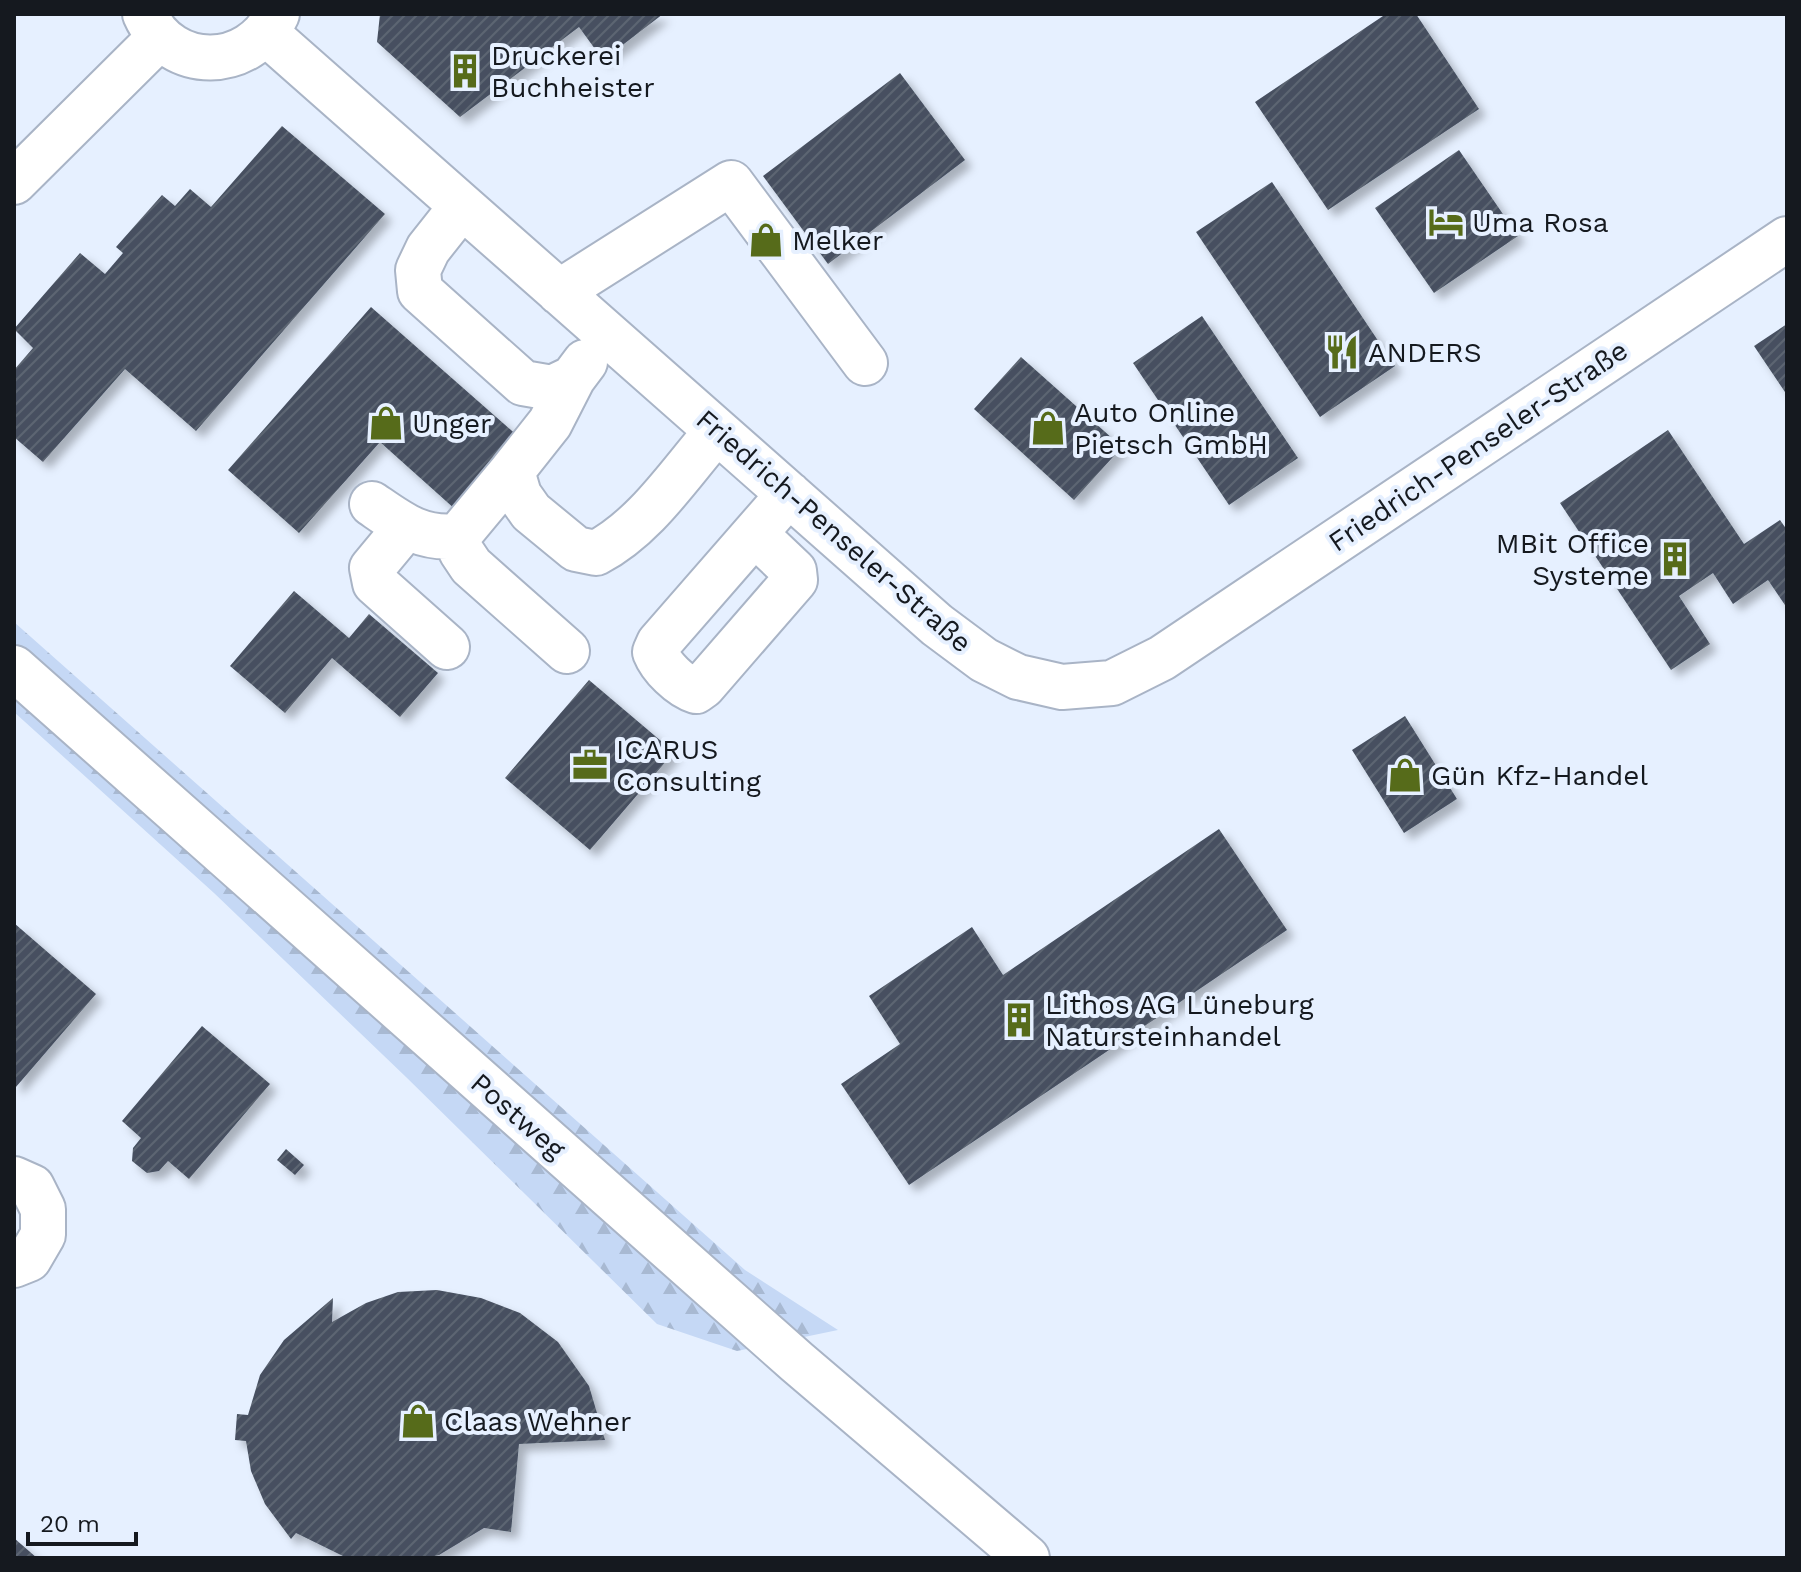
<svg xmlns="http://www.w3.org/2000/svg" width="1801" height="1572" viewBox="0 0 1801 1572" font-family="'Work Sans',sans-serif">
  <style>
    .forest { fill: url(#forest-firs) }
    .building { fill: url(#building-hatch); filter: url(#shadow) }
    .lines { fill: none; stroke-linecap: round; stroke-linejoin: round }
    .minor-casing { stroke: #a9b4c6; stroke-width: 48 }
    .minor { stroke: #fff; stroke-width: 44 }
    .labels { text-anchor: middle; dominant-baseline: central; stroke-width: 8; stroke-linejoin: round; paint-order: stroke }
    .poi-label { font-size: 28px; fill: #15191f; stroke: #e6f0ff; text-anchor: start }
    .street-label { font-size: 28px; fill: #15191f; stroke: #e6f0ff }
  </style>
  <defs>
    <pattern id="forest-firs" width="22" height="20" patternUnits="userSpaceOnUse" patternTransform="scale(2)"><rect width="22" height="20" fill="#c5d8f5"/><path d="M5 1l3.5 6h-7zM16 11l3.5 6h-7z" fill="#a8b9d2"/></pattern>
    <pattern id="building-hatch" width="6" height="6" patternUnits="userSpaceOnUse" patternTransform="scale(2)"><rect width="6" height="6" fill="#465060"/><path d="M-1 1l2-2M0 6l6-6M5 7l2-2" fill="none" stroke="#5d6572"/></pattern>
    <filter id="shadow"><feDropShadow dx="7" dy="7" stdDeviation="4" flood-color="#0004"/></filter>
  </defs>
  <rect width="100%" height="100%" fill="#e6f0ff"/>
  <path class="forest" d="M14 622 745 1270 838 1330 737 1351 657 1324 406 1077 214 893 14 712Z"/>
  <path class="building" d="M380 14H663L603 60 579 27 460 117 377 42Z
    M1386 14H1416L1479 109 1328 210 1255 102Z
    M900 73 965 160 828 264 763 176Z
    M282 126 385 214 196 431 125 369 43 462 14 437V370L33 348 14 329 80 253 105 274 123 253 116 247 162 195 175 206 190 189 211 207Z
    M1459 150 1518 236 1434 293 1375 208Z
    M1272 182 1395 366 1320 417 1196 232Z
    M371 307 520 438 456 510 380 442 299 533 228 470Z
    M1202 316 1298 458 1229 505 1133 363Z
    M1787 324V395L1754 346Z
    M1021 357 1122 447 1074 500 974 409Z
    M1668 430 1744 544 1780 520 1787 530V608L1768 580 1733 604 1713 573 1679 596 1710 644 1671 670 1560 503Z
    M294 591 349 638 369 614 438 673 400 717 332 658 285 713 230 666Z
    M589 680 674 752 590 850 505 778Z
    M1405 716 1457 799 1404 833 1352 750Z
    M1219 829 1287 930 909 1185 841 1084 900 1044 869 996 972 927 1003 975Z
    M14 923 96 994 16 1087 14 1085Z
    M202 1026 270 1084 189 1179 168 1161 159 1171 147 1173 132 1161 133 1148 141 1138 122 1121Z
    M286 1149 304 1165 295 1175 277 1160Z
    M437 1290 481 1298 520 1313 558 1342 589 1386 605 1440 519 1444 511 1532 484 1528 439 1555 425 1558H347L296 1533 291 1539 265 1504 251 1471 246 1441 235 1440 237 1414 248 1415 260 1375 284 1340 333 1298 332 1322 366 1303 398 1292Z
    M14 1538 37 1558H14Z"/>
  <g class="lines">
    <g class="minor-casing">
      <path id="minor" d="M145 14C171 73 250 71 277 14
        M266 33 937 625 984 660 1018 677 1062 687 1112 683 1162 658 1787 239
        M14 182 160 37
        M462 206 428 249 418 270 420 291 523 383 552 388 573 378 585 362
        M559 292 731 183 865 363
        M573 378 550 423 512 471 519 495 531 512 576 549 596 553C646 527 680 473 717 431
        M372 504C401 524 421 540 458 536L512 471
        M406 527 372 568 375 583 447 647
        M755 534 794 571 795 580 703 686 696 691C680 686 661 667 655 652L659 643 789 494
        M458 536 461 551 471 566 567 651
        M14 668 797 1362 1027 1558
        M14 1179 32 1187 43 1209V1235L29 1259 14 1265"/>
    </g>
    <use href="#minor" class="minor"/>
  </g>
  <defs>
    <g id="building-bare" transform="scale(2.76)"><path d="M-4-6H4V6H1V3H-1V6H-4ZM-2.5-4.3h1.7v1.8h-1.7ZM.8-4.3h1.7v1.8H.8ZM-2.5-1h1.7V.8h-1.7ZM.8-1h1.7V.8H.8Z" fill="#566b1a" stroke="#e6f0ff" stroke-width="2.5" paint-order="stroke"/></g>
    <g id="hotel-bare" transform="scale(2.76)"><path d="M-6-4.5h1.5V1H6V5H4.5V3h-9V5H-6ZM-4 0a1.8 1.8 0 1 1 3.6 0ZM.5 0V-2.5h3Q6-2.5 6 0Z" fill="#566b1a" stroke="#e6f0ff" stroke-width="2.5" paint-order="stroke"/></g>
    <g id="shop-bare" transform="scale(2.76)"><path d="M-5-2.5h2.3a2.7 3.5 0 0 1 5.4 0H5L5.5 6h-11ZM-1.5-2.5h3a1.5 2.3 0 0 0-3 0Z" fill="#566b1a" stroke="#e6f0ff" stroke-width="2.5" paint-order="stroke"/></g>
    <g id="restaurant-bare" transform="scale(2.76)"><path d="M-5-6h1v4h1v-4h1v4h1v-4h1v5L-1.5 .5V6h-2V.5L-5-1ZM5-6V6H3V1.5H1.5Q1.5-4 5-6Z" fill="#566b1a" stroke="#e6f0ff" stroke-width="2.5" paint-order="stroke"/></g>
    <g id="office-bare" transform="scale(2.76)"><path d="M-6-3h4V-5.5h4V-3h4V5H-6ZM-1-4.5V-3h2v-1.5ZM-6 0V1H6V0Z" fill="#566b1a" stroke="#e6f0ff" stroke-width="2.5" paint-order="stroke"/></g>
  </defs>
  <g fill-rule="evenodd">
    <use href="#building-bare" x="465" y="71"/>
    <use href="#hotel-bare" x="1446" y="222"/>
    <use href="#shop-bare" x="766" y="240"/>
    <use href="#restaurant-bare" x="1342" y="352"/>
    <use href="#shop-bare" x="386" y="423"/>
    <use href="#shop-bare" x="1048" y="428"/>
    <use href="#building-bare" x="1675" y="559"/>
    <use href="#office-bare" x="590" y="765"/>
    <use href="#shop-bare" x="1405" y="775"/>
    <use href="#building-bare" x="1019" y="1020"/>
    <use href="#shop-bare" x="418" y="1421"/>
  </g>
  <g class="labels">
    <g class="poi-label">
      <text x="491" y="55">Druckerei<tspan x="491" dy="32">Buchheister</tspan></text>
      <text x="1472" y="222">Uma Rosa</text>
      <text x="792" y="240">Melker</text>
      <text x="1368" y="352">ANDERS</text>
      <text x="1074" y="412">Auto Online<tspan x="1074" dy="32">Pietsch GmbH</tspan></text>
      <text x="412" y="423">Unger</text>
      <text x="1649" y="543" text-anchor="end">MBit Office<tspan x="1649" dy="32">Systeme</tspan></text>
      <text x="616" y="749">ICARUS<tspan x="616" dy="32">Consulting</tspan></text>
      <text x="1431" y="775">Gün Kfz-Handel</text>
      <text x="1045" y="1004">Lithos AG Lüneburg<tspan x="1045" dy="32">Natursteinhandel</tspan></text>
      <text x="444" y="1421">Claas Wehner</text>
    </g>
    <g class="street-label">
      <text transform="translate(1478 446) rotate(-34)">Friedrich-Penseler-Straße</text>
      <text transform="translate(834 531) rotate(41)">Friedrich-Penseler-Straße</text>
      <text transform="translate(518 1116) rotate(41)">Postweg</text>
    </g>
  </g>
  <rect width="1801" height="1572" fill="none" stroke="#15191f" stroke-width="32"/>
  <path d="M28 1532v12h108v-12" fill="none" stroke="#15191f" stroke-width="4"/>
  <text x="40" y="1532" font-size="24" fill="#15191f" stroke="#e6f0ff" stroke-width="6" paint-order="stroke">20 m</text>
</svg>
